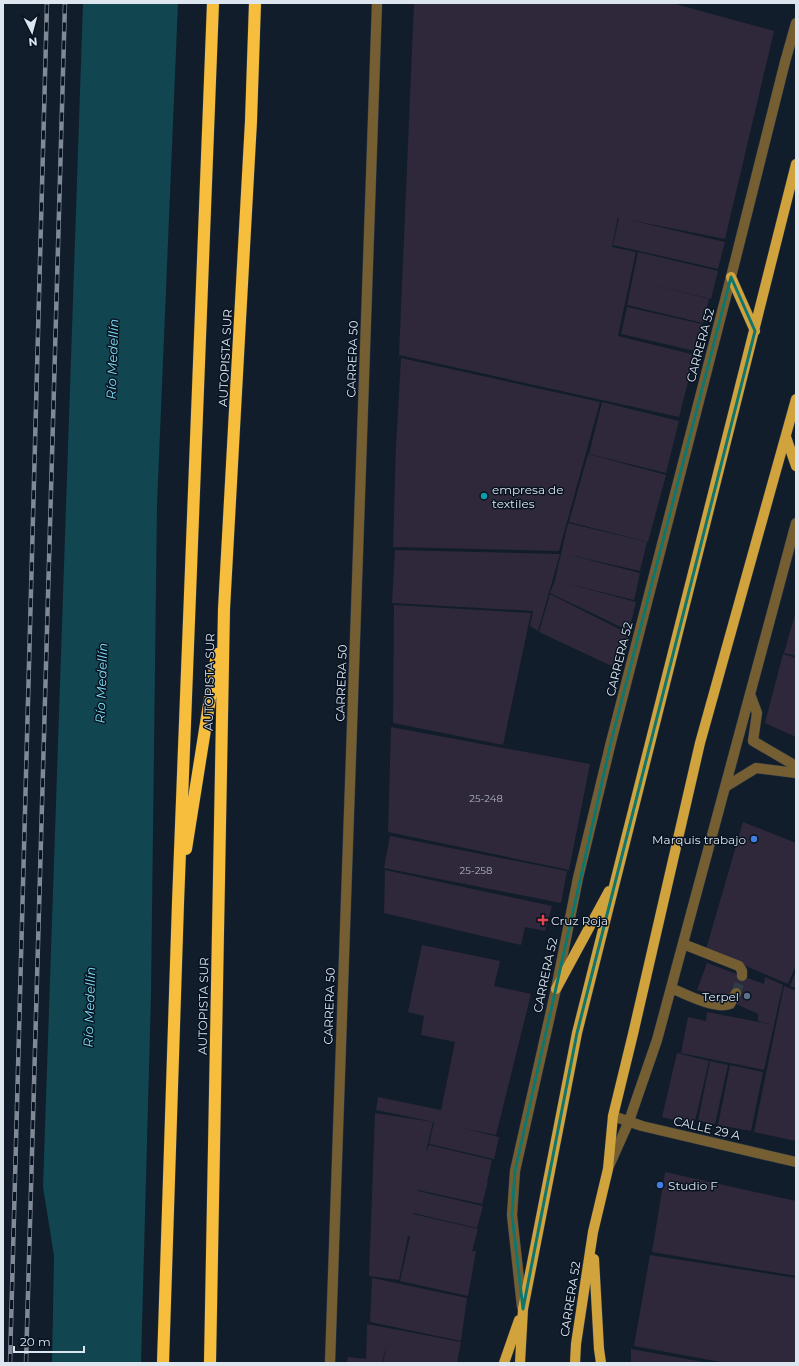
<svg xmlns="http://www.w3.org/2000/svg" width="799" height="1366" viewBox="0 0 799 1366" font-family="Montserrat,sans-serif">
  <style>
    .water { fill: #11454f }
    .building { fill: #2e283a }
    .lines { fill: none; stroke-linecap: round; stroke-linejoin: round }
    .minor-tunnel { stroke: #303b48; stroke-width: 10; stroke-dasharray: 10 5; stroke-linecap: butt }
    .minor-casing { stroke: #2e3946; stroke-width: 11 }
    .major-casing { stroke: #2e3946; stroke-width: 11 }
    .highway-casing { stroke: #2e3946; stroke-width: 13 }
    .minor { stroke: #755f32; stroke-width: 10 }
    .major { stroke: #d1a33c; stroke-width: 10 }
    .highway { stroke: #f6be3c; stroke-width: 12 }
    .rail-casing { stroke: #808a96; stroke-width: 4.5 }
    .rail { stroke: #081321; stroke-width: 3; stroke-dasharray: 9; stroke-linecap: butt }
    .marked { fill: none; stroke: #0f766e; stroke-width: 3; stroke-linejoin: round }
    .culture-dot { fill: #0f9aa8; stroke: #081321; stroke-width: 1.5 }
    .shop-dot { fill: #3f7fe0; stroke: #081321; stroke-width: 1.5 }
    .health-dot { fill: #e0444e; stroke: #081321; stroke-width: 1.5 }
    .service-dot { fill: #5c6f8a; stroke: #081321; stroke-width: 1.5 }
    .labels { text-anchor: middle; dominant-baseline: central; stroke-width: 3; stroke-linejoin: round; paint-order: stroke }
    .number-label { font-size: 10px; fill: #b1b6c2 }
    .street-label { font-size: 12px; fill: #dde5ef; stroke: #081321 }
    .poi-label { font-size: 12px; fill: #dde5ef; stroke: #081321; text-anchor: start }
    .water-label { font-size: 13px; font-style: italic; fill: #7fe1f7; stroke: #081321 }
  </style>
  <rect width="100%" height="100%" fill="#111d2b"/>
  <path class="water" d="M83 3H178L157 505 151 995 141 1363H52L54 1256 43 1187Z"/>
  <path class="building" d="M414 3H672L774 31 725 239 625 219 725 242 718 269 613 245 619 218 618 217 612 247 636 252 618 336 695 355 679 417 399 355Z
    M638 252 718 271 711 299 638 281 709 299 703 323 627 305Z
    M627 307 702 324 695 351 621 334Z
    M401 358 600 402 559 551 393 547 396 446Z
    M602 402 679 421 666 473 589 454Z
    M588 454 666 475 648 542 569 522Z
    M568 523 647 542 640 571 566 554 640 573 634 600 565 583 636 602 629 631 550 593 555 580Z
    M395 550 560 554 538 631 530 626 533 611 392 603Z
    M550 594 629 634 618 669 539 632Z
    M394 605 531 613 503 745 393 723Z
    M796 611V656L784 653Z
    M783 654 796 658V737L765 723Z
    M391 727 590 764 569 870 388 832Z
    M743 822 796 843V965L788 984 706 949Z
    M390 836 567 871 561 903 384 868Z
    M385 870 552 906 545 931 525 927 521 945 384 913Z
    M422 945 500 961 494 986 531 994 496 1135 461 1128 499 1137 494 1159 429 1144 434 1122 376 1110 378 1097 441 1110 455 1042 421 1035 424 1016 408 1012Z
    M707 963 764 984 765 977 783 985 774 1025 758 1021V1014L732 1002 697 990Z
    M796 971V988L790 986Z
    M784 986 796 991V1141L754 1132Z
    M707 1012 774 1025 764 1070 681 1053 688 1017 706 1021Z
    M677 1053 709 1061 694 1125 662 1117Z
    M710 1061 728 1065 715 1124 698 1121Z
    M730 1065 763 1072 751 1131 718 1125Z
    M375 1113 433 1122 426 1152 429 1145 492 1160 487 1182 460 1176 488 1182 482 1204 418 1190V1191L483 1206 477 1228 413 1213V1214L478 1229 472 1251H476L468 1296 400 1281 410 1236H408L399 1280 369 1276Z
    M665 1172 796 1201V1276L652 1252Z
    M650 1255 796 1278V1363H726L634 1346Z
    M372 1278 467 1298 461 1341 370 1322Z
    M367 1324 461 1342 457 1363H383L387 1343 382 1363H347L348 1357 366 1359Z
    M631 1349 703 1362V1363H631Z"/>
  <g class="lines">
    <path class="minor-tunnel" d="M736 993 742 976"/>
    <g class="minor-casing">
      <path id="minor" d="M750 694 757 713 753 741 796 766
        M725 787 756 768 796 773
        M683 944 739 966 742 971V976
        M671 988C685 994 716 1010 730 1004L736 993
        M613 1116 642 1126 796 1162
        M609 1166 629 1121 657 1040 796 523
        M522 1307 512 1215 515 1171 556 989 578 878 611 742 731 277 785 62 796 23
        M330 1363 377 3"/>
    </g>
    <g class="major-casing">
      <path id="major" d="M731 277 755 331
        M786 437 796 466
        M556 989 609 891
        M594 1259 599 1349 601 1363
        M504 1363 519 1320
        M520 1363 523 1309 577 1033 796 164
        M575 1363 576 1344 593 1232 608 1169 613 1116 633 1034 700 743 796 399"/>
    </g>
    <g class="highway-casing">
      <path id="highway" d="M186 849 217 654
        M163 1363 178 903 213 3
        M210 1363 224 609 251 121 255 3"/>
    </g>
    <use href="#minor" class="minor"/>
    <use href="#major" class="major"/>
    <use href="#highway" class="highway"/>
    <g class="rail-casing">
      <path id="rail" d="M10 1363 47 3
        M26 1363 65 3"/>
    </g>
    <use href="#rail" class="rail"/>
  </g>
  <path class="marked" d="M731 277 755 331 577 1033 523 1309 512 1215 515 1171 611 742Z"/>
  <circle class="culture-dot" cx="484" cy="496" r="4"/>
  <g class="shop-dot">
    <circle cx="754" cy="839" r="4"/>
    <circle cx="660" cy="1185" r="4"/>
  </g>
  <path class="health-dot" d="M541 914h4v4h4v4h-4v4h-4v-4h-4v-4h4z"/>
  <circle class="service-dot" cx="747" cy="996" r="4"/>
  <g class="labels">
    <g class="number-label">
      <text x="486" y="798">25-248</text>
      <text x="476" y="870">25-258</text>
    </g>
    <g class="street-label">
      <text transform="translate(700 345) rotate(-75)">CARRERA 52</text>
      <text transform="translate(225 358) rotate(-87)">AUTOPISTA SUR</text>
      <text transform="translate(352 359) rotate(-88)">CARRERA 50</text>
      <text transform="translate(619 659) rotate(-76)">CARRERA 52</text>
      <text transform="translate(209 682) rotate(-89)">AUTOPISTA SUR</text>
      <text transform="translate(341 683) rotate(-88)">CARRERA 50</text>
      <text transform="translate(545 975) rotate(-78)">CARRERA 52</text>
      <text transform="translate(203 1006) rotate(-89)">AUTOPISTA SUR</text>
      <text transform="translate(329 1006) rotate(-88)">CARRERA 50</text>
      <text transform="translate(707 1128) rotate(13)">CALLE 29 A</text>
      <text transform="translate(570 1299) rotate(-81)">CARRERA 52</text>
    </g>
    <g class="poi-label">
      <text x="492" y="489">empresa de<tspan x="492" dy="14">textiles</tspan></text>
      <text x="746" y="839" text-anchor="end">Marquis trabajo</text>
      <text x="551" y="920">Cruz Roja</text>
      <text x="739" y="996" text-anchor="end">Terpel</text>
      <text x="668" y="1185">Studio F</text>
    </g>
    <g class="water-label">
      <text transform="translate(112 359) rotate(-88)">Río Medellín</text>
      <text transform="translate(101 683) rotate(-88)">Río Medellín</text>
      <text transform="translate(89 1007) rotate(-88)">Río Medellín</text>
    </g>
  </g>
  <rect width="799" height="1366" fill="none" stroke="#dde5ef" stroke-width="8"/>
  <g transform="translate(32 32) rotate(174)" stroke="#081321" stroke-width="3" paint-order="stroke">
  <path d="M0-3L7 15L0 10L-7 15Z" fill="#dde5ef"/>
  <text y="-6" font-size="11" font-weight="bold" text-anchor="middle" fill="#dde5ef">N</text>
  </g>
  <path d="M14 1346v6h70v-6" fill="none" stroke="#dde5ef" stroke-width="2"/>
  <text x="20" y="1346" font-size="12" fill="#dde5ef" stroke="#081321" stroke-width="3" paint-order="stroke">20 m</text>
</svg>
